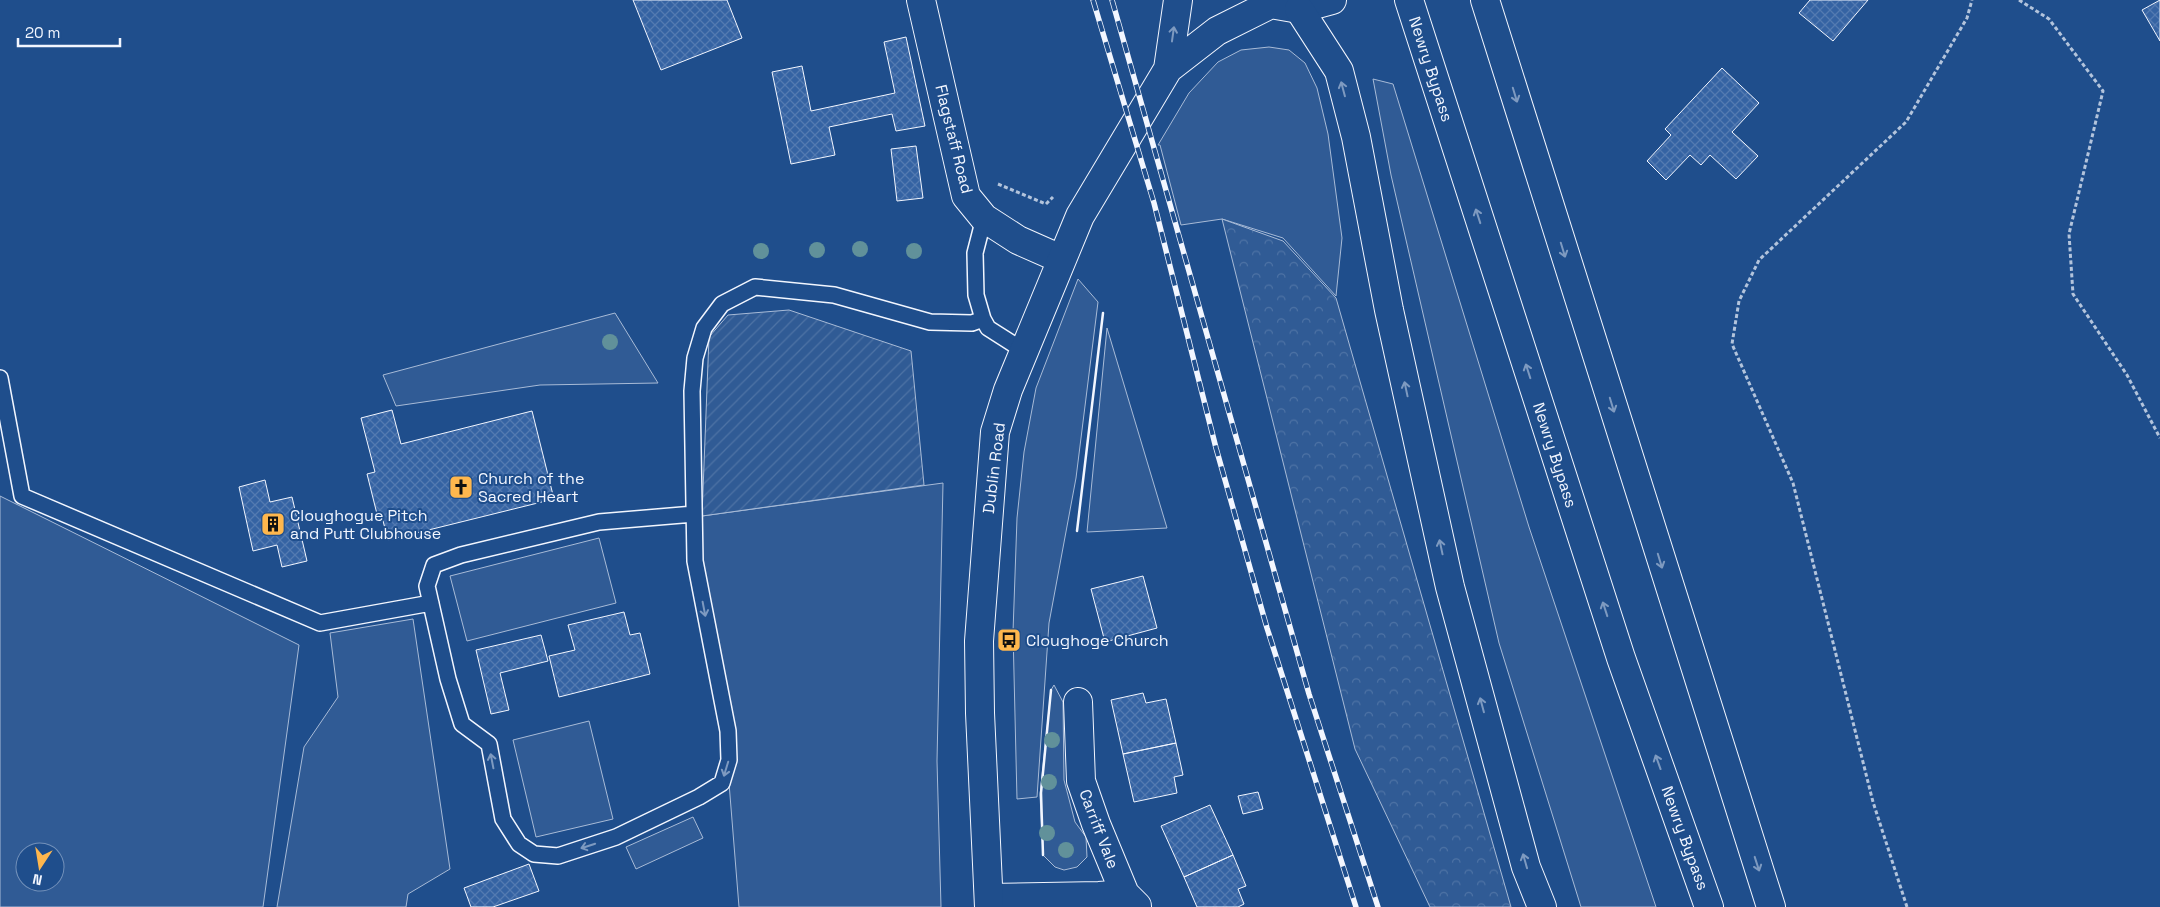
<svg xmlns="http://www.w3.org/2000/svg" width="2160" height="907" viewBox="0 0 2160 907" font-family="'Space Grotesk',sans-serif">
  <style>
    .built { fill: #305b95; stroke: #a8bbd7; fill-rule: evenodd }
    .forest { fill: url(#forest-crowns); stroke: #a8bbd7 }
    .garden { fill: url(#garden-furrows); stroke: #a8bbd7 }
    .building { fill: url(#building-cross-hatch); stroke: #f2f6ff }
    .lines { fill: none; stroke-linecap: round; stroke-linejoin: round }
    .lane-casing { stroke: #f2f6ff; stroke-width: 18 }
    .street-casing { stroke: #f2f6ff; stroke-width: 30 }
    .secondary-casing { stroke: #f2f6ff; stroke-width: 30 }
    .primary-casing { stroke: #f2f6ff; stroke-width: 30 }
    .highway-casing { stroke: #f2f6ff; stroke-width: 30 }
    .path { stroke: #b3c4dc; stroke-width: 3; stroke-dasharray: 4 2.5; stroke-linecap: butt }
    .lane { stroke: #1f4e8c; stroke-width: 15 }
    .street { stroke: #1f4e8c; stroke-width: 28 }
    .secondary { stroke: #1f4e8c; stroke-width: 28 }
    .primary { stroke: #1f4e8c; stroke-width: 28 }
    .highway { stroke: #1f4e8c; stroke-width: 28 }
    .rail-casing { stroke: #f2f6ff; stroke-width: 5.5 }
    .rail { stroke: #1f4e8c; stroke-width: 4; stroke-dasharray: 11; stroke-linecap: butt }
    .wall { stroke: #f2f6ff; stroke-width: 2.5 }
    .tree { fill: #61919a }
    .oneway { stroke: #7e9ac0 }
    .labels { text-anchor: middle; dominant-baseline: central; stroke-width: 4; stroke-linejoin: round; paint-order: stroke }
    .street-label { font-size: 16px; fill: #f2f6ff; stroke: #1f4e8c }
    .poi-label { font-size: 16px; fill: #f2f6ff; stroke: #1f4e8c; text-anchor: start }
  </style>
  <defs>
    <pattern id="forest-crowns" width="20" height="18" patternUnits="userSpaceOnUse" patternTransform="scale(1.25)"><rect width="20" height="18" fill="#305b95"/><path d="M2 6a3 3 0 1 1 6 0M12 15a3 3 0 1 1 6 0" fill="none" stroke="#4e73a5"/></pattern>
    <pattern id="garden-furrows" width="10" height="10" patternUnits="userSpaceOnUse" patternTransform="scale(1.25)"><rect width="10" height="10" fill="#305b95"/><path d="M-1 1l2-2M0 10L10 0M9 11l2-2" fill="none" stroke="#4e73a5"/></pattern>
    <pattern id="building-cross-hatch" width="8" height="8" patternUnits="userSpaceOnUse" patternTransform="scale(1.25)"><rect width="8" height="8" fill="#3563a3"/><path d="M0 0l8 8M0 8l8-8" fill="none" stroke="#537ab1"/></pattern>
  </defs>
  <rect width="100%" height="100%" fill="#1f4e8c"/>
  <path class="built" d="M1269 47 1289 50 1305 63 1317 88 1328 134 1342 238 1336 296 1283 238 1222 219 1181 225 1160 145H1158L1189 93 1218 62 1241 50Z
    M1373 79 1393 84 1529 527 1656 907H1581L1499 643 1391 175Z
    M1078 279 1098 302 1076 478 1049 623 1037 797 1017 799 1013 632 1017 518 1024 452 1036 388Z
    M615 313 658 383 540 385 396 406 383 375Z
    M1107 328 1167 528 1087 532Z
    M943 483 937 761 941 907H739L729 783 695 561 702 516Z
    M0 496 299 645 263 907H0ZM25 852H55V882H25Z
    M599 538 616 603 467 641 450 576Z
    M413 619 450 869 408 894 406 907H277L304 747 338 697 330 633Z
    M1054 685 1063 702 1064 780 1075 822 1086 837 1087 857 1077 867 1064 870 1055 867 1043 855 1040 795 1051 690Z
    M589 721 613 819 536 837 513 740Z
    M693 817 703 838 636 869 626 847Z"/>
  <path class="forest" d="M1222 219 1283 241 1336 298 1511 907H1430L1355 749Z"/>
  <path class="garden" d="M789 310 911 351 924 485 702 516 709 337 728 315Z"/>
  <path class="building" d="M633 0H727L742 38 661 70Z
    M1810 0H1868L1833 41 1799 13Z
    M2160 0V41L2142 10Z
    M906 37 925 126 896 131 892 114 829 127 835 155 791 164 772 72 802 66 811 111 895 93 884 42Z
    M1722 68 1759 103 1732 132 1758 156 1736 179 1710 155 1701 165 1690 155 1666 180 1647 161 1671 135 1665 129Z
    M916 146 923 198 897 201 891 149Z
    M392 410 401 444 532 411 554 499 388 540 382 517 378 518 367 474 375 472 361 418Z
    M265 480 270 502 292 497 307 561 282 567 277 545 253 551 239 487Z
    M1143 576 1157 628 1105 642 1091 589Z
    M624 612 630 635 640 633 650 674 559 697 549 656 575 650 568 625Z
    M541 635 548 661 500 673 509 710 491 714 476 650Z
    M1143 693 1146 703 1166 699 1176 743 1123 754 1111 700Z
    M1176 743 1183 775 1174 777 1177 793 1134 802 1123 754Z
    M1258 792 1263 809 1243 814 1238 796Z
    M1210 805 1233 855 1184 877 1161 826Z
    M1233 855 1246 886 1238 889 1244 904 1238 907H1197L1184 877Z
    M529 864 539 891 493 907H471L464 888Z"/>
  <g class="lines">
    <g class="lane-casing">
      <path id="lane" d="M984 218 975 253 976 295 983 319 988 328 1024 351
        M0 378 22 496 320 623 431 603
        M694 514 599 522 461 555 434 565 427 586 448 679 462 724 489 744 503 819 519 844 534 854 558 856 616 837 699 797 722 783 729 760 728 731 695 561 692 391 695 358 704 328 722 304 755 287 834 295 930 322 972 323 983 319"/>
    </g>
    <g class="street-casing">
      <path id="street" d="M1078 702 1081 781 1096 824 1125 894
        M989 898 1099 896 1125 894 1137 906"/>
    </g>
    <g class="secondary-casing">
      <path id="secondary" d="M921 0 966 196 984 218 1018 240 1061 259"/>
    </g>
    <g class="primary-casing">
      <path id="primary" d="M1276 5 1299 9 1332 0
        M1168 69 1178 0
        M989 907 980 713 979 641 995 432 1008 390 1080 216 1168 69 1217 31 1271 4"/>
    </g>
    <g class="highway-casing">
      <path id="highway" d="M1409 0 1621 658 1709 907
        M1485 0 1771 907
        M1299 9 1339 71 1356 137 1389 310 1450 587 1526 867 1542 907"/>
    </g>
    <path class="path" d="M2019 0 2049 19 2103 91 2069 234 2073 294 2127 375 2160 438
      M998 184 1046 204 1053 197
      M1907 907 1873 802 1793 483 1732 344 1739 301 1759 260 1906 122 1967 18 1972 0"/>
    <use href="#lane" class="lane"/>
    <use href="#street" class="street"/>
    <use href="#secondary" class="secondary"/>
    <use href="#primary" class="primary"/>
    <use href="#highway" class="highway"/>
    <g class="rail-casing">
      <path id="rail" d="M1093 0 1154 203 1216 448 1267 628 1356 907
        M1112 0 1309 694 1378 907"/>
    </g>
    <use href="#rail" class="rail"/>
    <path class="wall" d="M1077 531 1103 313
      M1043 855 1041 793 1051 690"/>
  </g>
  <g class="tree">
    <circle cx="860" cy="249" r="8"/>
    <circle cx="817" cy="250" r="8"/>
    <circle cx="761" cy="251" r="8"/>
    <circle cx="914" cy="251" r="8"/>
    <circle cx="610" cy="342" r="8"/>
    <circle cx="1052" cy="740" r="8"/>
    <circle cx="1049" cy="782" r="8"/>
    <circle cx="1047" cy="833" r="8"/>
    <circle cx="1066" cy="850" r="8"/>
  </g>
  <defs><path id="oneway-shaft" d="M-6 0H5M1.5-3L5.5 0L1.5 3" fill="none" stroke-width="1.6" stroke-linecap="round" stroke-linejoin="round" transform="scale(1.25)"/></defs>
  <g class="oneway">
    <use href="#oneway-shaft" transform="translate(1173 34) rotate(-82)"/>
    <use href="#oneway-shaft" transform="translate(1343 89) rotate(-105)"/>
    <use href="#oneway-shaft" transform="translate(1515 95) rotate(73)"/>
    <use href="#oneway-shaft" transform="translate(1478 216) rotate(-108)"/>
    <use href="#oneway-shaft" transform="translate(1563 250) rotate(73)"/>
    <use href="#oneway-shaft" transform="translate(1528 371) rotate(-108)"/>
    <use href="#oneway-shaft" transform="translate(1406 389) rotate(-102)"/>
    <use href="#oneway-shaft" transform="translate(1612 405) rotate(73)"/>
    <use href="#oneway-shaft" transform="translate(1441 547) rotate(-102)"/>
    <use href="#oneway-shaft" transform="translate(1660 561) rotate(73)"/>
    <use href="#oneway-shaft" transform="translate(704 609) rotate(79)"/>
    <use href="#oneway-shaft" transform="translate(1605 609) rotate(-108)"/>
    <use href="#oneway-shaft" transform="translate(1482 705) rotate(-105)"/>
    <use href="#oneway-shaft" transform="translate(492 761) rotate(-101)"/>
    <use href="#oneway-shaft" transform="translate(1658 762) rotate(-110)"/>
    <use href="#oneway-shaft" transform="translate(726 769) rotate(107)"/>
    <use href="#oneway-shaft" transform="translate(588 846) rotate(162)"/>
    <use href="#oneway-shaft" transform="translate(1525 861) rotate(-106)"/>
    <use href="#oneway-shaft" transform="translate(1757 864) rotate(72)"/>
  </g>
  <defs>
    <g id="church-square" transform="scale(1.25)"><rect x="-9" y="-9" width="18" height="18" rx="4" fill="#ffb74d" stroke="#1f4e8c"/><path d="M-1.2-6h2.4v3.5h3.3v2.4h-3.3V6h-2.4V-.1h-3.3v-2.4h3.3Z" fill="#111"/></g>
    <g id="building-square" transform="scale(1.25)"><rect x="-9" y="-9" width="18" height="18" rx="4" fill="#ffb74d" stroke="#1f4e8c"/><path d="M-4-6H4V6H1V3H-1V6H-4ZM-2.5-4.3h1.7v1.8h-1.7ZM.8-4.3h1.7v1.8H.8ZM-2.5-1h1.7V.8h-1.7ZM.8-1h1.7V.8H.8Z" fill="#111"/></g>
    <g id="bus-square" transform="scale(1.25)"><rect x="-9" y="-9" width="18" height="18" rx="4" fill="#ffb74d" stroke="#1f4e8c"/><path d="M-5-6H5V4H4V6H2V4H-2V6H-4V4H-5ZM-3.5-4V0h7V-4ZM-3.5 1.2v1.5H-2V1.2ZM2 1.2v1.5H3.5V1.2Z" fill="#111"/></g>
  </defs>
  <g fill-rule="evenodd">
    <use href="#church-square" x="461" y="487"/>
    <use href="#building-square" x="273" y="524"/>
    <use href="#bus-square" x="1009" y="640"/>
  </g>
  <g class="labels">
    <g class="street-label">
      <text transform="translate(1431 69) rotate(72)">Newry Bypass</text>
      <text transform="translate(954 139) rotate(76)">Flagstaff Road</text>
      <text transform="translate(1555 455) rotate(72)">Newry Bypass</text>
      <text transform="translate(994 468) rotate(-83)">Dublin Road</text>
      <text transform="translate(1099 829) rotate(69)">Carriff Vale</text>
      <text transform="translate(1685 838) rotate(70)">Newry Bypass</text>
    </g>
    <g class="poi-label">
      <text x="478" y="478">Church of the<tspan x="478" dy="18">Sacred Heart</tspan></text>
      <text x="290" y="515">Cloughogue Pitch<tspan x="290" dy="18">and Putt Clubhouse</tspan></text>
      <text x="1026" y="640">Cloughoge Church</text>
    </g>
  </g>
  <g transform="translate(40 867) rotate(192)"><circle r="24" fill="#1f4e8c" stroke="#7391ba"/>
  <path d="M0-4L9 19L0 12L-9 19Z" fill="#ffb74d"/>
  <text y="-8" font-size="14" font-weight="bold" text-anchor="middle" fill="#f2f6ff">N</text>
  </g>
  <path d="M18 38v8h102v-8" fill="none" stroke="#f2f6ff" stroke-width="2.5"/>
  <text x="25" y="38" font-size="15" fill="#f2f6ff" stroke="#1f4e8c" stroke-width="4" paint-order="stroke">20 m</text>
</svg>
